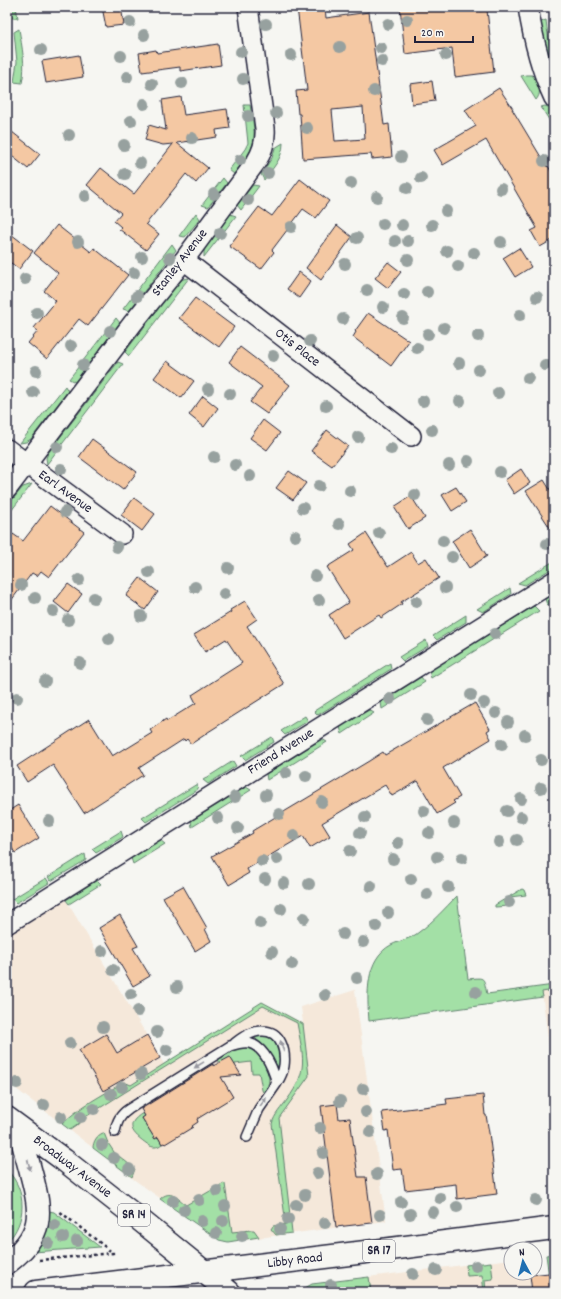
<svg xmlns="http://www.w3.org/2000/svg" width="561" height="1299" viewBox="0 0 561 1299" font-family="Dekko,sans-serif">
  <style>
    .built { fill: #f5e8da }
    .grass { fill: #a3e0a6; stroke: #628170 }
    .building { fill: #f4c8a3; stroke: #22223b; fill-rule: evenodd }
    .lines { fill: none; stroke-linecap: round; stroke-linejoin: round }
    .lane-casing { stroke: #22223b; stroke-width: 12 }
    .street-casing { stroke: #22223b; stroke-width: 22 }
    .primary-casing { stroke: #22223b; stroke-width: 25 }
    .path { stroke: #22223b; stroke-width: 2.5; stroke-dasharray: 3 3; stroke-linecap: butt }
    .lane { stroke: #f6f6f2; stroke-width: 9 }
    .street { stroke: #f6f6f2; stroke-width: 19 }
    .primary { stroke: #f6f6f2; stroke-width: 22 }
    .tree { fill: #97a19f }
    .oneway { fill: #9797a0 }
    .labels { text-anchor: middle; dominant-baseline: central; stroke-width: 3; stroke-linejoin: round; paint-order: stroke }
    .shield { fill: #f6f6f2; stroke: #626272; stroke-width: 1 }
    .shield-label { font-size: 13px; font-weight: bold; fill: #22223b }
    .street-label { font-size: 14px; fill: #22223b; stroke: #f6f6f2 }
  </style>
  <rect width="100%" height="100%" fill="#f6f6f2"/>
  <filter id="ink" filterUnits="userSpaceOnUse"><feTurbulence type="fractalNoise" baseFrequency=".025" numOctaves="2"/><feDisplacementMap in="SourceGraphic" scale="8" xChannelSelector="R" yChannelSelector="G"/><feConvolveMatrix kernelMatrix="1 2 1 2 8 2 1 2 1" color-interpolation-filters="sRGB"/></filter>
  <g filter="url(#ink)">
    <path class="built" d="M66 900 164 1064 262 1002 303 1023 301 1007 355 990 386 1221 228 1242 219 1240 136 1181 67 1128 73 1113 62 1124 7 1082V936Z
      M554 990V1086L542 992Z
      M511 1259V1273H530L532 1292H302L305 1288 312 1284Z"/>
    <path class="grass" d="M10 7H16L18 18H12Z
      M546 20C548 40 554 59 554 79L539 23Z
      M19 29C22 47 26 65 22 83L14 82 17 62 14 32Z
      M526 75H532C538 82 543 92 536 100L521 76Z
      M244 105H250C252 118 257 134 252 147 249 157 240 165 234 174L229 170 245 149 248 143Z
      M545 106C556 109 554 119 554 128L541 107Z
      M283 143C283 158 273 168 264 180L261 174 272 158 275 148Z
      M223 178 227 183 208 207 202 205Z
      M253 185 259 186 241 210 237 205Z
      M196 213 200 219 185 237 179 236Z
      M230 214 236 216 204 257V251L206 245Z
      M172 244 176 250 129 311 123 309Z
      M189 278 129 356 125 352 178 283 183 279Z
      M116 318 120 323 75 382 69 379Z
      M118 362 123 364 47 464 46 458 48 453Z
      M65 386 68 391 31 439 26 442 20 443Z
      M32 484 11 511 7 506 23 487Z
      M554 561V567L525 585 518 583Z
      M510 588 511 594 483 612 477 609Z
      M554 594V601L547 605 545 599Z
      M534 606 539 611 431 678 429 671Z
      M466 615V622L437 640 433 636Z
      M426 640 428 646 403 661 399 657Z
      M390 663 391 669 318 715 314 711Z
      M421 677 425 682 382 709 381 702Z
      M369 710 374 713 342 734 340 727Z
      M305 716 308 721 285 735 281 731Z
      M272 737 274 742 245 760 241 756Z
      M322 739 327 742 267 780 266 774Z
      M233 761 236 766 208 784 203 780Z
      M197 784 198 789 146 822 142 818Z
      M246 787 251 790 192 827 191 821Z
      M121 831 123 837 96 853 92 849Z
      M160 840 165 844 133 864 131 858Z
      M85 854 86 860 51 881 48 877Z
      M46 878 49 883 16 903 12 899Z
      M97 880 101 884 69 904 66 900Z
      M522 889 524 890 526 895 510 897 511 906 495 907V905Z
      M457 896 468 979C486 977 483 977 487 994L554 985V990L542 992 543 997 369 1021C367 995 365 959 391 945 401 940 411 939 419 932 433 922 445 908 457 896Z
      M262 1002 303 1024 309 1076 279 1118 292 1233 276 1235 271 1229 273 1226 286 1224 272 1124C274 1115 282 1107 287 1100 309 1070 303 1057 297 1023L263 1006 87 1116 76 1126 70 1130 62 1124C80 1106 103 1095 124 1082L131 1085Z
      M264 1036C278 1038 281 1054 279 1066H277L266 1048 255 1038 256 1037Z
      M238 1048C243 1048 247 1047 251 1049 258 1052 269 1071 269 1079 269 1084 267 1088 265 1092H263L262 1090 259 1073H252L251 1062 235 1064V1068L224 1069 218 1060Z
      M143 1113 145 1116 142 1118 155 1139 158 1137 162 1144C158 1147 155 1148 150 1146 136 1136 121 1126 143 1113Z
      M103 1133H104L108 1143 114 1152 135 1169 132 1177 93 1148C93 1142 97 1135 103 1133Z
      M7 1170C27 1190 27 1222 7 1242Z
      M224 1183 225 1184 232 1232 251 1230H254L259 1237 228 1242 219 1240 160 1199C170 1189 178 1198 186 1205Z
      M49 1211 54 1212 100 1247 34 1252Z
      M554 1254V1292H551L546 1255Z
      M491 1262 493 1279 485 1280 486 1292H484L482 1275 467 1276 466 1265Z
      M369 1277 371 1291 361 1292H302L305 1288 312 1284Z"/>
    <path class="building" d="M102 7H121L124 25 106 27Z
      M297 7H325L326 18 369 12 384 125 389 124 392 157 372 159 371 154 303 159 300 114H298L296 91 307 90ZM363 107 365 139 335 141 332 110Z
      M400 7H480V11L487 10 494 72 455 77 452 48 405 54Z
      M218 44 221 65 180 71V67L142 72 139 53 156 50 157 53Z
      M79 55 83 77 46 83 42 61Z
      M432 81 435 101 412 104 410 84Z
      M499 88 513 109H512L547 167 548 166 554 176V239L540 247 531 231 537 228 486 140 443 165 434 150 476 126 465 110Z
      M181 97 184 115 227 109 230 128 216 130 217 137 177 143 208 168 196 183 186 174 146 224 159 234 146 250 119 229 121 227 114 221 121 213 87 185 101 168 134 194 173 144 163 145 145 140 149 125 166 130 162 100Z
      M7 128 40 154 28 169 7 152Z
      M300 179 329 201 316 218 303 209 272 250 274 252 261 269 229 246 259 207 272 216Z
      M57 225 91 252 94 248 128 275 88 326 79 319 47 359 28 343 38 331 34 328 56 301 44 291 58 273 34 253Z
      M337 225 352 237 321 280 306 268Z
      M7 231 33 251 19 269 7 260Z
      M519 248 531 267 515 277 503 258Z
      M388 262 401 272 388 288 375 278Z
      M299 272 311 281 299 298 287 289Z
      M195 298 234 327 219 347 179 318Z
      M368 313 409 341 391 366 353 337 356 332 355 331Z
      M240 347 290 385 267 414 250 402 262 387 229 362Z
      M167 361 194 381 181 398 154 378Z
      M203 396 218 408 204 427 189 415Z
      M263 420 280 433 267 450 250 438Z
      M327 430 348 446 332 466 311 451Z
      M92 439 137 472 123 490 79 457Z
      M521 469 530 483 514 494 505 480Z
      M289 471 306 483 293 500 276 488Z
      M544 480 554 496V534L526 491Z
      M456 487 466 502 452 511 442 495Z
      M411 496 425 518 408 529 394 507Z
      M134 498 155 514 142 531 121 515Z
      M50 506 84 532 49 577 41 571 37 576 32 573 7 606V541L13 534 23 541Z
      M470 529 487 556 469 568 452 541Z
      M366 533 388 567 411 552 418 563 426 558 439 578 401 602 402 604 381 618 379 615 343 638 329 615 349 602 327 567 354 550 350 544Z
      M140 578 158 592 145 610 126 596Z
      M68 584 82 594 68 613 54 602Z
      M245 601 257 619 247 626 284 684 205 734H206L191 744 187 739 185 741 184 739 139 768 143 775 84 813 53 765 27 782 17 766 89 719 112 756 125 748 126 749 152 733 150 730 166 719 167 721 196 703 192 695 242 663 226 639 205 652 194 635 231 612 230 610Z
      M475 703 490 729 487 731 491 739 443 768 460 797 453 801 455 803 437 814 418 781 392 796 385 785 322 823 330 836 310 848 303 836 247 869 249 873 229 885 212 856 253 833 252 831 369 761 383 752 385 755Z
      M18 805 39 838 15 853 7 840V812Z
      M183 886 207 928 205 929 211 941 195 951 163 897Z
      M120 915 138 946 133 948 150 976 133 986 99 928Z
      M106 1034 117 1053 147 1035 160 1058 103 1091 79 1050Z
      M230 1057 241 1075 221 1077 233 1097 197 1119 198 1122 192 1126 193 1127 165 1144 164 1143 162 1144 158 1137 155 1139 142 1118 145 1116 141 1109 213 1064V1066Z
      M483 1095 485 1115H486L489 1133 497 1194 457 1199 456 1184 405 1190 402 1169 393 1170 388 1130 385 1131 382 1112 447 1104 446 1099Z
      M337 1104 339 1119 350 1118 358 1177H366L372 1223 336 1227 321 1106Z
      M549 1273 551 1292H532L530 1275Z"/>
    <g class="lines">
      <g class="lane-casing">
        <path id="lane" d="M235 1043C243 1037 253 1030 263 1031 281 1031 286 1051 284 1066 283 1072 280 1078 277 1083
          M115 1132C117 1121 120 1115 129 1109L230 1046C236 1044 242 1042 249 1043 265 1047 273 1069 277 1083L259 1109 247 1137"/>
      </g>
      <g class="street-casing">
        <path id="street" d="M528 7C533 39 540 68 554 98
          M184 260 411 436
          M7 449 122 534
          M7 489 133 323 184 260 256 162C263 151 266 141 265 128L248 7
          M7 924 554 581"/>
      </g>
      <g class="primary-casing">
        <path id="primary" d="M7 1118 64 1160 134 1215 229 1292
          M7 1263C44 1235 42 1214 31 1173 27 1158 23 1143 19 1128
          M36 1292 382 1250 554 1228"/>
      </g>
      <path class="path" d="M39 1260 113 1253 59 1211"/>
      <use href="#lane" class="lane"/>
      <use href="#street" class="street"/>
      <use href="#primary" class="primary"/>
    </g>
    <g class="tree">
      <circle cx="407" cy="20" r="6"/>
      <circle cx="130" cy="22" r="6"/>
      <circle cx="266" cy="24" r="6"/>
      <circle cx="388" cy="24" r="6"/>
      <circle cx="144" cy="35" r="6"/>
      <circle cx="340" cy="47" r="6"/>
      <circle cx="381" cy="48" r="6"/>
      <circle cx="41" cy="50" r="6"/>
      <circle cx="241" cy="52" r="6"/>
      <circle cx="291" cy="55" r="6"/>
      <circle cx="446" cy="55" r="6"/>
      <circle cx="121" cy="56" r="6"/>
      <circle cx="382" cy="61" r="6"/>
      <circle cx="127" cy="77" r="6"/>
      <circle cx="243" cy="79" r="6"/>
      <circle cx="182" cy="83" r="6"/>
      <circle cx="152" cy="84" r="6"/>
      <circle cx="374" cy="91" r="6"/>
      <circle cx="144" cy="104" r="6"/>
      <circle cx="276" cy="113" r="6"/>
      <circle cx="248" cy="116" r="6"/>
      <circle cx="131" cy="121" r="6"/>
      <circle cx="307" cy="128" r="6"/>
      <circle cx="69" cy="135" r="6"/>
      <circle cx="192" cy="138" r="6"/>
      <circle cx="124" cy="145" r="6"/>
      <circle cx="401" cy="157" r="6"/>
      <circle cx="240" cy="160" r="6"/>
      <circle cx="544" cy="161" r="6"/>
      <circle cx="140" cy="163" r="6"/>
      <circle cx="268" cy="173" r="6"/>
      <circle cx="125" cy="174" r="6"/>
      <circle cx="421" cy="178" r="6"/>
      <circle cx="351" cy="183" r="6"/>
      <circle cx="407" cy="188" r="6"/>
      <circle cx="501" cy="189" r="6"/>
      <circle cx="214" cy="194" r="6"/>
      <circle cx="85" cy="196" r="6"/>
      <circle cx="377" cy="197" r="6"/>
      <circle cx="248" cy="200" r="6"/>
      <circle cx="446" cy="211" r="6"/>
      <circle cx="383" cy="224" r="6"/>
      <circle cx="402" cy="225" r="6"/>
      <circle cx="432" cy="225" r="6"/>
      <circle cx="291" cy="227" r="6"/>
      <circle cx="220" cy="233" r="6"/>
      <circle cx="357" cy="238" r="6"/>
      <circle cx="395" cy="241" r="6"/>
      <circle cx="408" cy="241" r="6"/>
      <circle cx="78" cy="242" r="6"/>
      <circle cx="501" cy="242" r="6"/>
      <circle cx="447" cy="251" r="6"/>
      <circle cx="474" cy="253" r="6"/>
      <circle cx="142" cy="257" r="6"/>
      <circle cx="170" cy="258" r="6"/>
      <circle cx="408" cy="260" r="6"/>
      <circle cx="345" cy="264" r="6"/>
      <circle cx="458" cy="266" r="6"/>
      <circle cx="134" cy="273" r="6"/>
      <circle cx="25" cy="279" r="6"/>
      <circle cx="367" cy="290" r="6"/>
      <circle cx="427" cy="292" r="6"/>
      <circle cx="404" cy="294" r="6"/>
      <circle cx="137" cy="296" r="6"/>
      <circle cx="537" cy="297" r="6"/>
      <circle cx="383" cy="307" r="6"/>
      <circle cx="37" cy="313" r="6"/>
      <circle cx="520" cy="315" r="6"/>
      <circle cx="403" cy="318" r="6"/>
      <circle cx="343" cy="319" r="6"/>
      <circle cx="444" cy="328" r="6"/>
      <circle cx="110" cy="331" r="6"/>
      <circle cx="428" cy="334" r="6"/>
      <circle cx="478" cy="336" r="6"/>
      <circle cx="310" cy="341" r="6"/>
      <circle cx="71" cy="346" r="6"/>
      <circle cx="417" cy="348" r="6"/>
      <circle cx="273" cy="356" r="6"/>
      <circle cx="459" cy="363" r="6"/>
      <circle cx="83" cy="365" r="6"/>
      <circle cx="545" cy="365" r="6"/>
      <circle cx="479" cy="370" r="6"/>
      <circle cx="36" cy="371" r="6"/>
      <circle cx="528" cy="378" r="6"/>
      <circle cx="208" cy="389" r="6"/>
      <circle cx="33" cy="392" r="6"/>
      <circle cx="498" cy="393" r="6"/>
      <circle cx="230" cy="394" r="6"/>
      <circle cx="423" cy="401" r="6"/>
      <circle cx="460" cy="401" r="6"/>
      <circle cx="326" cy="406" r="6"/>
      <circle cx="432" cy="430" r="6"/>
      <circle cx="358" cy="437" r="6"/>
      <circle cx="57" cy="447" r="6"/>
      <circle cx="391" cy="449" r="6"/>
      <circle cx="214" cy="457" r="6"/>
      <circle cx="468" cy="461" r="6"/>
      <circle cx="235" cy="465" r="6"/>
      <circle cx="449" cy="465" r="6"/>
      <circle cx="61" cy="469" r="6"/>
      <circle cx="500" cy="472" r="6"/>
      <circle cx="250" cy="476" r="6"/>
      <circle cx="319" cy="486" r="6"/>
      <circle cx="350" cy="491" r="6"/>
      <circle cx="415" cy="495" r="6"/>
      <circle cx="303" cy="508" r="6"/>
      <circle cx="65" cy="512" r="6"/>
      <circle cx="339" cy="524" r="6"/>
      <circle cx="379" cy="533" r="6"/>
      <circle cx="295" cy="536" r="6"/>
      <circle cx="443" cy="541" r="6"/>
      <circle cx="547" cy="544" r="6"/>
      <circle cx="117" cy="547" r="6"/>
      <circle cx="452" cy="557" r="6"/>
      <circle cx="228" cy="568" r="6"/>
      <circle cx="149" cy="572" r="6"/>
      <circle cx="315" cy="576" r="6"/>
      <circle cx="79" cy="580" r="6"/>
      <circle cx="21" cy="585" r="6"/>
      <circle cx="195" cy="587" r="6"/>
      <circle cx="445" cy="588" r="6"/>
      <circle cx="224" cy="594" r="6"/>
      <circle cx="35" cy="598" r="6"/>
      <circle cx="94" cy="598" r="6"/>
      <circle cx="319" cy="600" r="6"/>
      <circle cx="416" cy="602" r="6"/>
      <circle cx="53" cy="611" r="6"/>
      <circle cx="141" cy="616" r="6"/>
      <circle cx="68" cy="620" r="6"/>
      <circle cx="495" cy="634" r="6"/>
      <circle cx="109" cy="639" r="6"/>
      <circle cx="80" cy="663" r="6"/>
      <circle cx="45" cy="681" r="6"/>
      <circle cx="471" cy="695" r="6"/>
      <circle cx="17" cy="698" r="6"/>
      <circle cx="390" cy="699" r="6"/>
      <circle cx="484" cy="703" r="6"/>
      <circle cx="496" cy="713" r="6"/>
      <circle cx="427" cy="720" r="6"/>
      <circle cx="508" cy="722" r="6"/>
      <circle cx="525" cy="735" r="6"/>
      <circle cx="502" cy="744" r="6"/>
      <circle cx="541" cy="760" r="6"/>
      <circle cx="286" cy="773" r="6"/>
      <circle cx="306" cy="776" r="6"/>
      <circle cx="541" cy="788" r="6"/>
      <circle cx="266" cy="795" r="6"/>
      <circle cx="235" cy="797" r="6"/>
      <circle cx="521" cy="799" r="6"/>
      <circle cx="322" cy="802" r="6"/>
      <circle cx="424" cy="811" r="6"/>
      <circle cx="507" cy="811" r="6"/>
      <circle cx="279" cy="814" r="6"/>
      <circle cx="365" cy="817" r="6"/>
      <circle cx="521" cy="817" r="6"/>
      <circle cx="218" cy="818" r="6"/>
      <circle cx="49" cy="821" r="6"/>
      <circle cx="454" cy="823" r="6"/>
      <circle cx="238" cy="828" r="6"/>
      <circle cx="360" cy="833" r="6"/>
      <circle cx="429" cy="833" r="6"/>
      <circle cx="294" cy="835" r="6"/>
      <circle cx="517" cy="840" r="6"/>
      <circle cx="499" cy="842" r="6"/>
      <circle cx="398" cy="843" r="6"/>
      <circle cx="350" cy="851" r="6"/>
      <circle cx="437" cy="857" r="6"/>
      <circle cx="462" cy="858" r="6"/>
      <circle cx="277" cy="859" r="6"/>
      <circle cx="393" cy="859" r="6"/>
      <circle cx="262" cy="861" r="6"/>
      <circle cx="265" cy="879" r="6"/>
      <circle cx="411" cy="879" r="6"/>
      <circle cx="284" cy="883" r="6"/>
      <circle cx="309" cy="884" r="6"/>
      <circle cx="371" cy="886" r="6"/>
      <circle cx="448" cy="887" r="6"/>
      <circle cx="427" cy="894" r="6"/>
      <circle cx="509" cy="902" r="6"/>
      <circle cx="281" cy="909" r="6"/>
      <circle cx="388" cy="913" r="6"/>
      <circle cx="304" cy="918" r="6"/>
      <circle cx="260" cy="923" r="6"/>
      <circle cx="376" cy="926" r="6"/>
      <circle cx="343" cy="934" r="6"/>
      <circle cx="363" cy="942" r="6"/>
      <circle cx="102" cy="951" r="6"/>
      <circle cx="272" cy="952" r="6"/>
      <circle cx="292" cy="964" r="6"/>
      <circle cx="113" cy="970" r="6"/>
      <circle cx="357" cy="978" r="6"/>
      <circle cx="177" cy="987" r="6"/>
      <circle cx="476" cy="992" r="6"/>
      <circle cx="131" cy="994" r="6"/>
      <circle cx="325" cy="995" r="6"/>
      <circle cx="138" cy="1011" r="6"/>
      <circle cx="103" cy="1027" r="6"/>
      <circle cx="157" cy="1032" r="6"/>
      <circle cx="70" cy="1043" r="6"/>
      <circle cx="167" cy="1050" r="6"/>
      <circle cx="141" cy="1074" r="6"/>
      <circle cx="17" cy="1083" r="6"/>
      <circle cx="122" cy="1087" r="6"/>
      <circle cx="363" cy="1089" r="6"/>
      <circle cx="111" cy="1094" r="6"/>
      <circle cx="340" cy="1101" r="6"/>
      <circle cx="44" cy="1105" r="6"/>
      <circle cx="94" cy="1109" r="6"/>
      <circle cx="366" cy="1112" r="6"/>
      <circle cx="61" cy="1117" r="6"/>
      <circle cx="81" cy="1117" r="6"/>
      <circle cx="320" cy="1128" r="6"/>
      <circle cx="370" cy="1132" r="6"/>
      <circle cx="102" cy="1145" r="6"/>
      <circle cx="323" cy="1153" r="6"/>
      <circle cx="114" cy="1158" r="6"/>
      <circle cx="129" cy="1169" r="6"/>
      <circle cx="317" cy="1173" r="6"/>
      <circle cx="377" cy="1174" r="6"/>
      <circle cx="217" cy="1191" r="6"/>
      <circle cx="305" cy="1195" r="6"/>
      <circle cx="440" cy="1198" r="6"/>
      <circle cx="199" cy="1200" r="6"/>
      <circle cx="536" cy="1200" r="6"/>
      <circle cx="173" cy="1201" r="6"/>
      <circle cx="401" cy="1202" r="6"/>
      <circle cx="296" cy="1205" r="6"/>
      <circle cx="225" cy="1206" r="6"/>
      <circle cx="457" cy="1207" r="6"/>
      <circle cx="184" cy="1210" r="6"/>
      <circle cx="433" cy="1212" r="6"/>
      <circle cx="410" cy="1214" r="6"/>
      <circle cx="380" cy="1215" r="6"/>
      <circle cx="288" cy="1219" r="6"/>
      <circle cx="202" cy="1221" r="6"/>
      <circle cx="223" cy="1221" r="6"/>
      <circle cx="325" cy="1223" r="6"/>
      <circle cx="55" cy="1225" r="6"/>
      <circle cx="280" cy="1229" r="6"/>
      <circle cx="216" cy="1233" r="6"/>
      <circle cx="242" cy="1236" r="6"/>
      <circle cx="63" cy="1237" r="6"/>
      <circle cx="77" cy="1241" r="6"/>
      <circle cx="48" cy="1243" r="6"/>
      <circle cx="476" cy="1266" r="6"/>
      <circle cx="436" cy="1270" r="6"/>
      <circle cx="413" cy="1274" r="6"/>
      <circle cx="331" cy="1285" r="6"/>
    </g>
    <defs><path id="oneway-solid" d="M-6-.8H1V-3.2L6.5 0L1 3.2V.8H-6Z"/></defs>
    <g class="oneway">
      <use href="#oneway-solid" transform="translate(282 1046) rotate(-107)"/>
      <use href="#oneway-solid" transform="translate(199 1065) rotate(148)"/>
      <use href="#oneway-solid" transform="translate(263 1102) rotate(-55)"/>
      <use href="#oneway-solid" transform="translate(29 1165) rotate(75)"/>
    </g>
  </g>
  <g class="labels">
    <g class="shield">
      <rect x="118" y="1204" width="32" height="22" rx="3"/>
      <rect x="363" y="1240" width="32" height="22" rx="3"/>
    </g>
    <g class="shield-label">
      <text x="134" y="1215">SR 14</text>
      <text x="379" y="1251">SR 17</text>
    </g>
    <g class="street-label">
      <text transform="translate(180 263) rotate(-52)">Stanley Avenue</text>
      <text transform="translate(297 348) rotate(38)">Otis Place</text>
      <text transform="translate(65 492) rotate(36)">Earl Avenue</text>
      <text transform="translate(281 752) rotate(-32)">Friend Avenue</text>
      <text transform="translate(72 1167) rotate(37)">Broadway Avenue</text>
      <text transform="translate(295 1261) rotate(-7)">Libby Road</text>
    </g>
  </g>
  <rect width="561" height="1299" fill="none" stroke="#f6f6f2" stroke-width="24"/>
  <rect x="12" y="12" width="537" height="1275" fill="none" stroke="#22223b" stroke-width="1.5" filter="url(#ink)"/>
  <g transform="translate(523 1261) rotate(353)"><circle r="19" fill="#f6f6f2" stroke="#a1a1a9"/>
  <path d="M0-3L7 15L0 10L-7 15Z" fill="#1f6fb2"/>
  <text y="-6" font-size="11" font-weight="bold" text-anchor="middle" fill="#22223b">N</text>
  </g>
  <path d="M415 36v6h58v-6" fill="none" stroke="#22223b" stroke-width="2"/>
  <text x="421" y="36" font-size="12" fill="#22223b" stroke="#f6f6f2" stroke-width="3" paint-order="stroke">20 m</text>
</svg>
